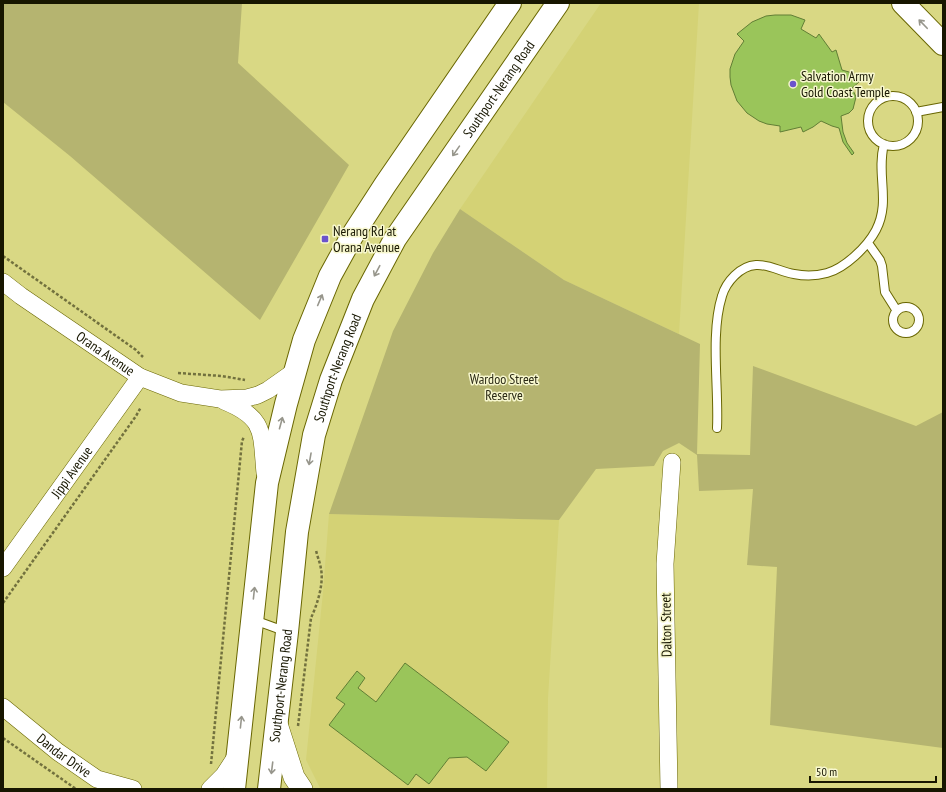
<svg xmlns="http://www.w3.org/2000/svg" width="946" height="792" viewBox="0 0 946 792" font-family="'PT Sans Narrow',sans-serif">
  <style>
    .built { fill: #d4d275 }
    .green { fill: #b5b470 }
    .building { fill: #9ac55a; stroke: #617e35 }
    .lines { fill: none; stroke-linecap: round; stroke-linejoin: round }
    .service-casing { stroke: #696602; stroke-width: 10 }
    .minor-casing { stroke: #696602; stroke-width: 18 }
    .tertiary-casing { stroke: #696602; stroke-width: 22 }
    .secondary-casing { stroke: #696602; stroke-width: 24 }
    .primary-casing { stroke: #696602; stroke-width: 24 }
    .path { stroke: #72713e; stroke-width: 2.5; stroke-dasharray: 3 2; stroke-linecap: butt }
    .service { stroke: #fff; stroke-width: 8 }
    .minor { stroke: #fff; stroke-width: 17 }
    .tertiary { stroke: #fff; stroke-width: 21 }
    .secondary { stroke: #fff; stroke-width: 22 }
    .primary { stroke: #fff; stroke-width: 22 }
    .oneway { stroke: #97968c }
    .poi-dot { fill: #6b53cc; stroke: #f7f7ce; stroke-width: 1.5 }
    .labels { text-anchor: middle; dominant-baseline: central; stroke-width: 3; stroke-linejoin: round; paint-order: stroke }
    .poi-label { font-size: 14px; fill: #171600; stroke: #f7f7ce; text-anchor: start }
    .street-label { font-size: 14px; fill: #171600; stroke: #f7f7ce }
    .park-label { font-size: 14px; fill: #2b2a15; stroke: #f7f7ce }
  </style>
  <rect width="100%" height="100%" fill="#d9d884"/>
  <path class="built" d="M601 3H699L679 334 564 280 460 209Z
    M329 514 559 520 548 698 547 789H323L320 788 306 760 323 592Z"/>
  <path class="green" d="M3 3H242L238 63 349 165 260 320 70 156 3 102Z
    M460 209 564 280 700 344 697 454 750 455 753 366 916 426 943 412V748L770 725 777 567 747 565 753 489 699 491 697 455 679 443 663 451 654 466 596 469 559 520 329 514 393 331 433 253Z"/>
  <path class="building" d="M775 15H791L805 20 801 29 816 38 819 34 832 52 836 50 842 70 849 72 859 78 864 74 865 77 852 88 856 97 853 109 849 113 841 116 843 132 847 143 854 153 852 155 843 142 839 128 832 126 821 121 813 127 803 132 801 127 780 132V126L767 124 759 121 747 113 737 101 731 85 730 77V69L735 54 744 41 737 34 752 22 766 16Z
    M405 663 509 742 486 771 467 757 449 758 429 784 416 774 408 785 329 725 345 704 336 698 357 671 365 678 358 688 376 702Z"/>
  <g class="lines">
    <g class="service-casing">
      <path id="service" d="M868 121a25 25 0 1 1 50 0a25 25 0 1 1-50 0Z
        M916 112 943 107
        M868 243 880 260 882 266 885 292 897 311
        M893 320a13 13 0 1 1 26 0a13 13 0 1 1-26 0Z
        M717 428C719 388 710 334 722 296 726 282 740 266 756 265 769 264 781 272 794 274 804 276 816 276 827 273 845 268 867 247 876 230 891 201 876 175 884 144
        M254 620 287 632"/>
    </g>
    <g class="minor-casing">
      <g id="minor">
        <path id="s1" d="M3 282 21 296 140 377 181 393 220 399 247 398 258 395 268 390 295 371"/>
        <path d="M224 401C266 418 261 432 265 473"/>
        <path id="s2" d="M3 568 140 377"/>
        <path id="s3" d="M3 707 58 752 97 779 133 789"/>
        <path d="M210 789 224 775 237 755"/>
        <path d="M669 789 665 564 672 462"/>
      </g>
    </g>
    <g class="tertiary-casing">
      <path id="tertiary" d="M277 724 294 777 302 789"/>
    </g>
    <g class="secondary-casing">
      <path id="secondary" d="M903 3 943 44"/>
    </g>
    <g class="primary-casing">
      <g id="primary">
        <path d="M234 789 267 483 286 404 304 340 330 276 352 236 385 185 510 3"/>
        <path id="s4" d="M269 789 287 632 297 532 314 435 331 380 363 299 395 239 558 3"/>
      </g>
    </g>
    <path class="path" d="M3 256 136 350 143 357
      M178 373 222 376 245 380
      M3 603 136 416 141 407
      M298 726 311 618C317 605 324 584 321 569 320 562 317 556 316 550
      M3 738 76 789
      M211 764 242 441 244 437"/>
    <use href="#service" class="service"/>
    <use href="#minor" class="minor"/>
    <use href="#tertiary" class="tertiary"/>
    <use href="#secondary" class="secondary"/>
    <use href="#primary" class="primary"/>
  </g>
  <defs><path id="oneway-shaft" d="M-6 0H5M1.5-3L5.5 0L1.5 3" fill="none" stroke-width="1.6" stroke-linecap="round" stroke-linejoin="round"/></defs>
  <g class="oneway">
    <use href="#oneway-shaft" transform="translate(923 24) rotate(-134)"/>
    <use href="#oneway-shaft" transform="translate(456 151) rotate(125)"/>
    <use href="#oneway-shaft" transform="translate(377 271) rotate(118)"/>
    <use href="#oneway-shaft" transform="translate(320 300) rotate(-67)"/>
    <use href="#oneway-shaft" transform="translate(281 423) rotate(-75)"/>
    <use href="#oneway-shaft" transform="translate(310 459) rotate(100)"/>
    <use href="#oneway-shaft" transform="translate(254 593) rotate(-84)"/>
    <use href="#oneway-shaft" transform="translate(241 722) rotate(-84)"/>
    <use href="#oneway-shaft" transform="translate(272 768) rotate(97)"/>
  </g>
  <g class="poi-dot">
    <circle cx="793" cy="84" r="4"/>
    <rect x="321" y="235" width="8" height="8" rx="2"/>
  </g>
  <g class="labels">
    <g class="poi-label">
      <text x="801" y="76">Salvation Army<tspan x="801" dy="16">Gold Coast Temple</tspan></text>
      <text x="333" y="231">Nerang Rd at<tspan x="333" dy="16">Orana Avenue</tspan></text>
    </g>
    <g class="street-label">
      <text stroke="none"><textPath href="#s4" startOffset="752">Southport-Nerang Road</textPath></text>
      <text stroke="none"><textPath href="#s1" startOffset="125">Orana Avenue</textPath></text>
      <text stroke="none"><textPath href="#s4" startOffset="428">Southport-Nerang Road</textPath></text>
      <text stroke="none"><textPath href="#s2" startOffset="118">Jippi Avenue</textPath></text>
      <text transform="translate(666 625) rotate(-91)">Dalton Street</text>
      <text stroke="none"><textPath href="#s4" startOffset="104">Southport-Nerang Road</textPath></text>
      <text stroke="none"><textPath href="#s3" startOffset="78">Dandar Drive</textPath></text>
    </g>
    <g class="park-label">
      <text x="504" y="379">Wardoo Street<tspan x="504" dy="16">Reserve</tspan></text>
    </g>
  </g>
  <rect width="946" height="792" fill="none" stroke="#171600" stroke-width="8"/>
  <path d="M810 776v6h126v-6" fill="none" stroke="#171600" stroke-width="2"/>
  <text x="816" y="776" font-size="12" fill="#171600" stroke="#f7f7ce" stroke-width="3" paint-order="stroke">50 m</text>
</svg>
